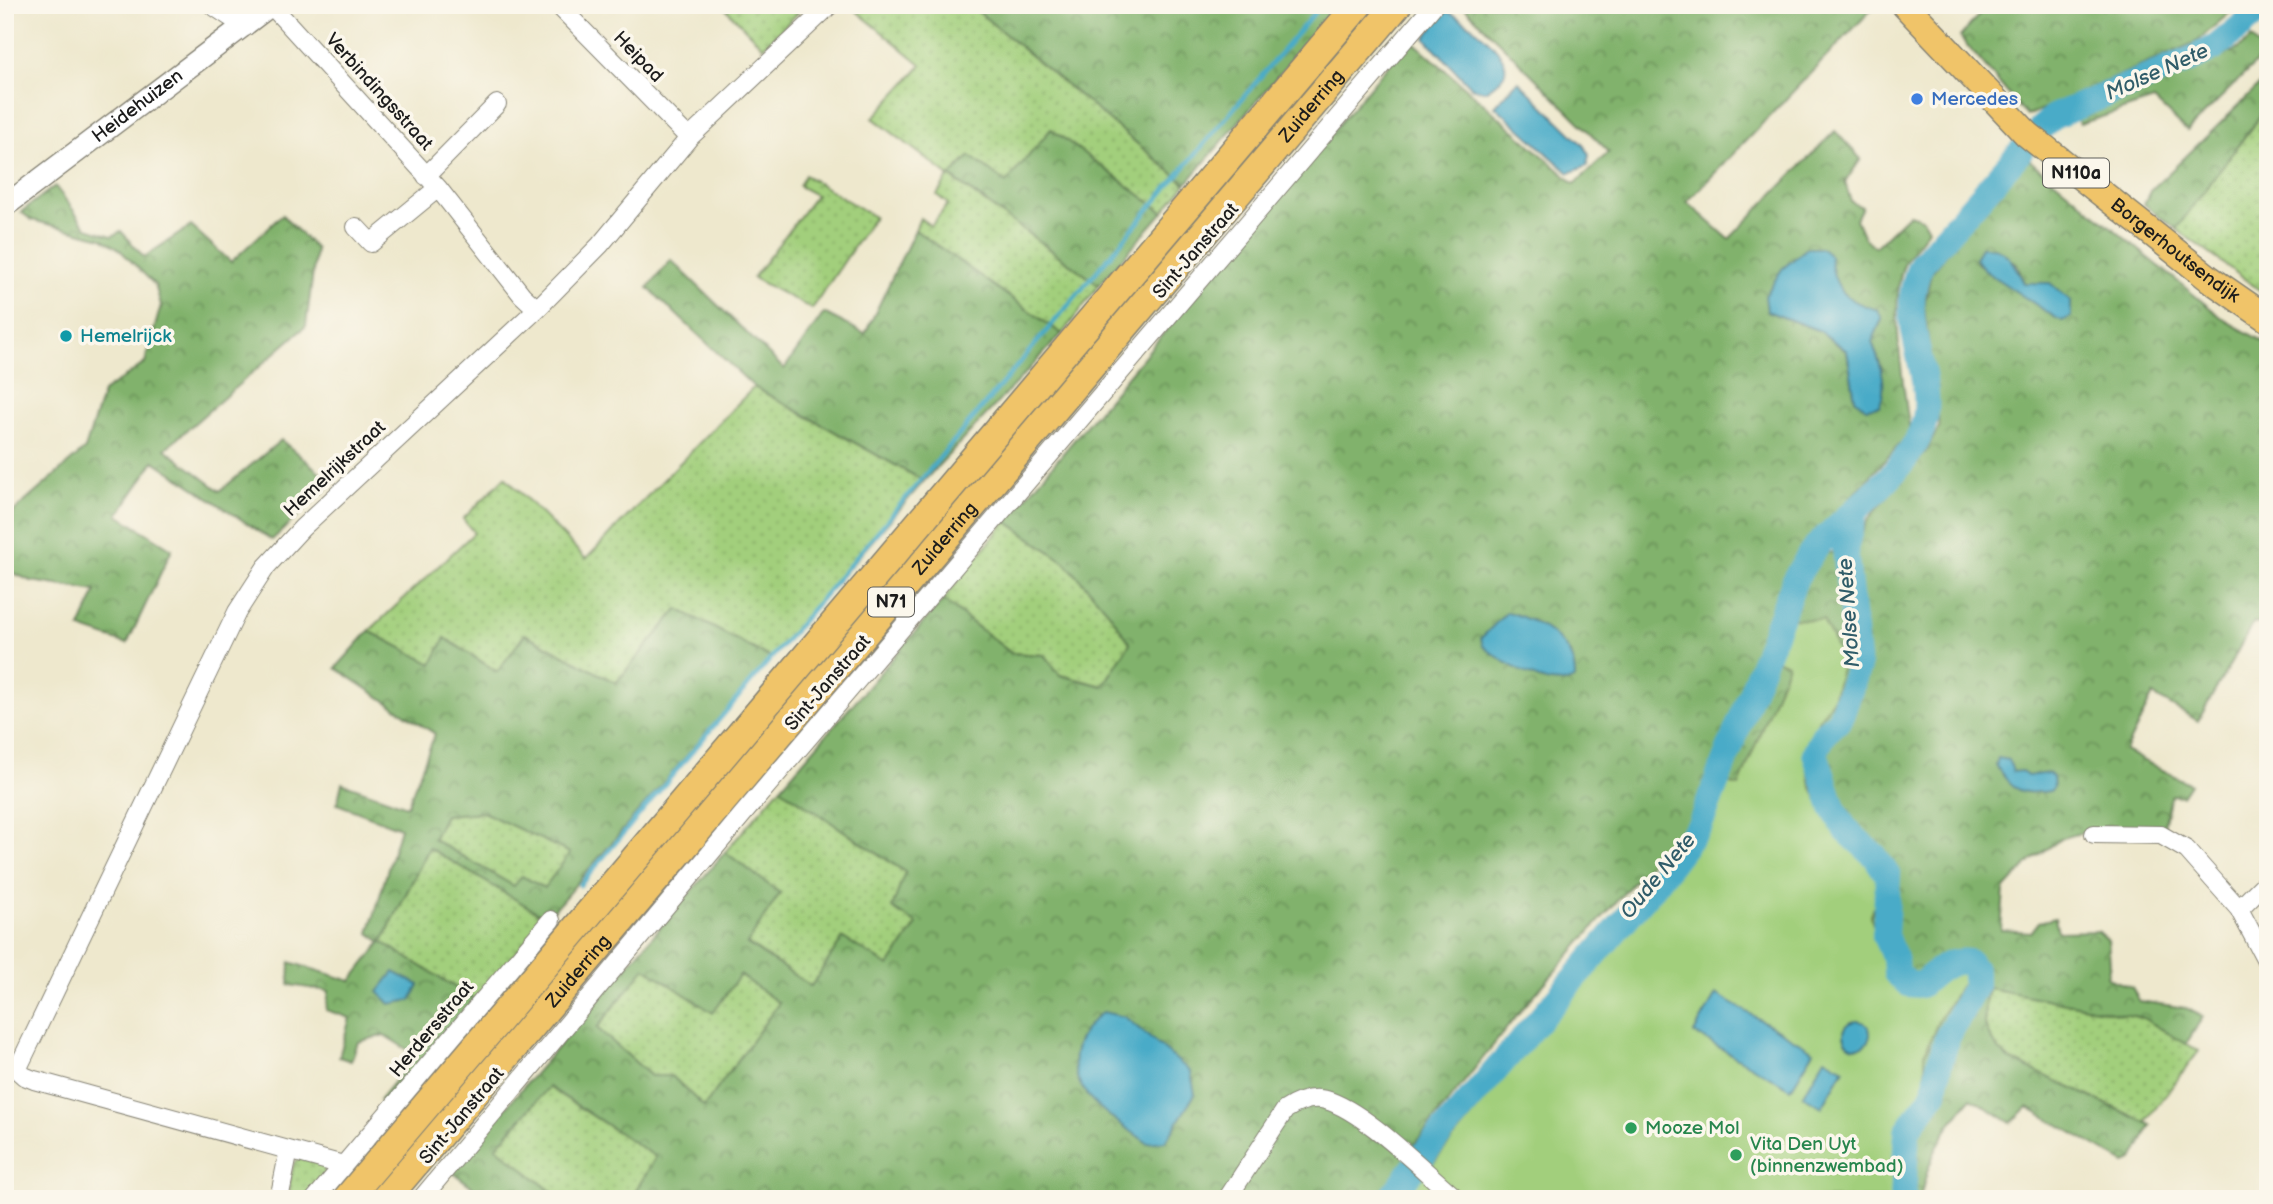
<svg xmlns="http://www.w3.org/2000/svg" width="2273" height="1204" viewBox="0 0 2273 1204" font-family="'Balsamiq Sans',sans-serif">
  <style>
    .grass { fill: url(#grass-dots); stroke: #5f764c; stroke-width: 2 }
    .forest { fill: url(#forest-crowns); stroke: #4e6744; stroke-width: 2; fill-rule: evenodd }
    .garden { fill: #a2cf7c; stroke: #5f764c; stroke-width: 2 }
    .water { fill: #49abc8; stroke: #326472; stroke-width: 2 }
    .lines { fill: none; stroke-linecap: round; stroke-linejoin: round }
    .stream { stroke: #49abc8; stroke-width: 4.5 }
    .river { stroke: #49abc8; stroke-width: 26 }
    .minor-casing { stroke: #858274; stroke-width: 20 }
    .tertiary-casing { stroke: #858274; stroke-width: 24 }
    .primary-casing { stroke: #858274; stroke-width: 29 }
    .trunk-casing { stroke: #858274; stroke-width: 31 }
    .minor { stroke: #fff; stroke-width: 18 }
    .tertiary { stroke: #fff; stroke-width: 21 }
    .primary { stroke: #f0c469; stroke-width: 26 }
    .trunk { stroke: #f0c469; stroke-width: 28 }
    .shop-dot { fill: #3f7fe0; stroke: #fbf7ec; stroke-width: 2.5 }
    .culture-dot { fill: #0f9aa8; stroke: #fbf7ec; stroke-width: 2.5 }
    .leisure-dot { fill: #2e9e5b; stroke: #fbf7ec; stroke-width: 2.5 }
    .labels { text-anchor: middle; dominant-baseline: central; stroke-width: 7; stroke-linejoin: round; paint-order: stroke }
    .shield { fill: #fbf7ec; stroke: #5f5e5a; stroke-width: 2 }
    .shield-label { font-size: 18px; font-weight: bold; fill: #1c1c1c }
    .street-label { font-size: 19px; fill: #1c1c1c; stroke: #fbf7ec }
    .shop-label { font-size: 19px; fill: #366cbe; stroke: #fbf7ec; text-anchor: start }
    .culture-label { font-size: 19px; fill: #0d838f; stroke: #fbf7ec; text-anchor: start }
    .leisure-label { font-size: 19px; fill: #27864d; stroke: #fbf7ec; text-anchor: start }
    .water-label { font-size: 21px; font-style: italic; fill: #305c69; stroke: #fbf7ec }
  </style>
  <defs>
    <pattern id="grass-dots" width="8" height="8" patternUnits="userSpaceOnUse" patternTransform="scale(1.75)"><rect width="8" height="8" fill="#a2cf7c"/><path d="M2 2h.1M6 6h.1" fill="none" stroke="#8bb16b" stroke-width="1.8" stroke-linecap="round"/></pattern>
    <pattern id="forest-crowns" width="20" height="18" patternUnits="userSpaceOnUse" patternTransform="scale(1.75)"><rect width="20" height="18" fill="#81b26c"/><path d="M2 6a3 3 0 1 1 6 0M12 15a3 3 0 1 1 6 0" fill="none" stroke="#699058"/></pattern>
  </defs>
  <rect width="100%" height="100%" fill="#fbf7ec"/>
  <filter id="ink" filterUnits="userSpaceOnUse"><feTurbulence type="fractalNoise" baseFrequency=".0143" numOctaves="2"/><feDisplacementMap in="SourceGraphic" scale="14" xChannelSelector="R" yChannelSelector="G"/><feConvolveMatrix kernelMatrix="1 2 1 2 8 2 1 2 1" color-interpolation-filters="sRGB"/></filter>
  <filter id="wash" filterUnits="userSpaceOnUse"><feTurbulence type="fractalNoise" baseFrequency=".00686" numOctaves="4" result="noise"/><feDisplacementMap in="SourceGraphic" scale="28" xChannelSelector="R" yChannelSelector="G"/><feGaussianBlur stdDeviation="1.57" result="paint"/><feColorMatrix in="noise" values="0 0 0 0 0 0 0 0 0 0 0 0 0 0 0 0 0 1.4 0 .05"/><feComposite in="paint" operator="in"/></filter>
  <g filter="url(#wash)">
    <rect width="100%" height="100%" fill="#eee8cd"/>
    <path class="grass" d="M722 5H806L763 47Z
      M849 5H970L1186 184 1163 212 1051 129 1006 184 950 177 1099 285 1062 334 915 230 920 218 931 226 948 204 937 195 949 176 873 118 922 65Z
      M2265 109 2268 111V296L2176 229Z
      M805 175 874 217 812 309 753 278 816 195 799 186Z
      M754 387 924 481 771 658 678 609 616 683 525 634 498 672 445 638 432 665 369 631 474 533 463 519 505 477 586 559Z
      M1006 521 1065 562 1108 611 1131 643 1103 686 1060 675 1044 655 1011 653 943 600Z
      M780 788 905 872 917 924 889 967 843 938 812 987 747 943 779 893 725 852Z
      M483 812 571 853 544 888 515 887 433 839 445 815Z
      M429 848 547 918 474 999 382 942Z
      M645 967 713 1012 739 974 779 1003 704 1108 672 1076H651L597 1028Z
      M1988 987 2143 1018 2199 1051 2145 1122 2007 1058C1982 1033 1981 1021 1988 987Z
      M548 1087 656 1157 631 1199H561L496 1147Z
      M302 1157 322 1164 327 1178 310 1199H299L290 1193 289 1186 294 1163Z"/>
    <path class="forest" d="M970 5H1338L1186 184Z
      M1462 5H1876L1687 202 1729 239 1835 131 1861 159 1845 182 1851 202 1862 207 1856 219 1864 238 1875 247 1909 214 1922 218 1928 229C1921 241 1909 253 1904 265 1888 302 1905 392 1910 433L1810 542 1787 575 1767 622 1700 807 1682 841 1674 836 1522 1009 1411 1149 1402 1172 1382 1199H631L656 1157 549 1087 496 1147 561 1199H489L451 1171 725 852 780 893 747 944 811 986 843 938 889 966 917 924 892 908 905 872 780 788 943 600 1011 653 1044 655 1060 675 1103 686 1130 643 1108 611 1065 562 1006 521 1410 39 1575 184 1609 152ZM1832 278 1852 303 1877 310 1882 319 1872 342 1882 369 1855 399 1847 352 1820 331 1767 311ZM645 968 713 1013 740 975 779 1003 704 1107 672 1076H651L597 1028ZM1096 1017 1098 1105C1087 1097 1086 1090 1081 1077 1071 1046 1077 1041 1096 1017Z
      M1987 5H2239L2196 42 2027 116 1960 37Z
      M2251 38 2266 53 2187 131 2154 100 2080 124 2075 117C2119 100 2162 82 2204 61 2227 50 2230 59 2251 38Z
      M2268 77V111L2265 109 2176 229 2144 204 2150 191Z
      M1051 129 1163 212 1099 285 950 176 970 156 1006 183Z
      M2028 159 2226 321 2268 344V626L2254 622 2198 721 2153 695 2125 751 2190 784 2182 796 2171 795 2163 830H2092L2062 838 2031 861 2004 890 2001 930 2031 932 2039 922 2055 918 2058 932 2098 931 2108 940 2110 963 2107 978 2132 987 2139 1001 2186 1008 2203 1017 2186 1044 2143 1018 1988 988C1981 1022 1982 1033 2007 1058L2151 1125 2133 1160 2125 1163 2028 1107 2011 1123 1971 1098C1943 1131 1929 1156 1920 1199H1892L1899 1126 1925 1090V1053L1939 1019 1963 982 1943 974C1925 991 1899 1004 1886 974 1883 968 1885 959 1883 952 1878 940 1873 929 1870 916L1878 899 1880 884 1863 855 1832 828 1811 786 1805 755 1818 721 1833 699 1823 621 1785 619 1818 553 1854 552 1868 519 1925 453 1939 427 1924 306 1931 273 2016 167ZM1987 247 2017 264 2024 283H2040L2071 301 2056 318 1977 263 1975 259Z
      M55 186 87 228 112 236 121 231 144 257 191 226 231 262 282 215 316 249 306 326 165 449 220 491 281 440 333 483 272 540 154 461 118 515 172 549 127 644 80 628 96 591 31 581 11 572 12 513 85 449 103 392 145 363 161 305 155 285 119 249 102 238 32 220 21 212Z
      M915 230 1062 334 924 481 754 387 648 288 671 260 784 369 824 313 865 334Z
      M678 609 771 658 547 918 429 848 382 942 474 999 385 1106 379 1100 416 1055 384 1035 358 1042 351 1061 339 1057 350 1018 326 1010 329 991 289 985 290 962 351 981 381 942 369 933 400 828 337 804 342 783 407 806 435 734 336 668 369 631 432 664 445 638 497 672 525 634 616 683ZM483 812 570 853 544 888 522 876 514 886 433 839 445 815Z
      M1774 658 1788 664 1739 787 1726 783Z"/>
    <path class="garden" d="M1788 619 1823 620 1843 660 1833 699 1818 721 1805 755 1811 786 1832 828 1876 872 1880 884 1878 899 1870 916 1884 954 1885 973 1898 990 1911 994 1928 989 1943 974 1957 967 1965 970 1963 982 1939 1019 1925 1053V1090L1899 1126 1892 1199H1403L1697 847 1726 783 1739 786 1788 664 1774 658Z"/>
    <path class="water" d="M1445 11C1461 15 1511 53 1505 72 1502 81 1492 86 1485 91L1472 88 1425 38Z
      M1518 81 1584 146 1589 155 1587 166 1569 173 1495 106Z
      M1981 247C2007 245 2015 265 2024 283H2050L2071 301V317L2063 321 2056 318 1988 273 1975 259Z
      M1807 248H1821L1830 256C1834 290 1845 301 1878 310L1882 319 1872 342C1880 364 1889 384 1879 406L1866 408 1855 399 1847 351 1820 331 1767 311 1765 296 1782 269Z
      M1507 612C1538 620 1576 642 1575 678 1552 695 1503 662 1483 646L1481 638Z
      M1998 758 2009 760 2013 772 2022 771 2027 776 2049 773 2053 777 2054 787 2050 791C2018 795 2015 792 1996 766Z
      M394 972 419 985 411 1000 390 1004 378 992Z
      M1716 994 1814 1051 1791 1089 1694 1033Z
      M1103 1012 1125 1017 1191 1072 1195 1094 1166 1141 1147 1143C1115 1118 1062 1093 1077 1046 1081 1033 1093 1019 1103 1012Z
      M1844 1034a13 13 0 1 1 26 0a13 13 0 1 1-26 0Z
      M1825 1058 1844 1069 1822 1107 1803 1096Z"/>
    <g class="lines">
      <path class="stream" d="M580 885 1321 5"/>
      <path class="river" d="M2041 128 2055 116 2194 58 2216 47 2267 5
        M1854 514 1845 549 1858 667 1840 719 1824 734 1815 753 1833 808 1846 830 1875 856 1888 876 1885 936 1895 958 1896 973 1908 984 1921 985C1936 971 1949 959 1969 962L1975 971V986L1947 1038 1938 1069 1935 1092 1907 1131 1903 1199
        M1390 1199 1428 1149 1654 886 1700 825 1796 577C1803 567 1809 555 1817 546 1848 513 1910 470 1923 426 1939 377 1892 322 1922 263L2020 152"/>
    </g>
  </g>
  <g filter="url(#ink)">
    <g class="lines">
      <g class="minor-casing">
        <path id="minor" d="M212 5 245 27
          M271 5 438 188 522 295 537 309
          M558 5 689 138
          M426 176 497 104
          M356 227 371 243 438 188
          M2094 834 2161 835 2187 850 2239 909 2268 964
          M2239 909 2268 880
          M5 1059 24 1076 34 1080 343 1165
          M17 1070 237 612 266 567 302 528 537 309 600 245 689 138 830 5
          M279 1199 289 1150
          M315 1199 551 920
          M421 1199 743 814 1434 5
          M1227 1199 1285 1110C1297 1102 1311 1096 1326 1100 1365 1111 1423 1171 1457 1199"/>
      </g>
      <g class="tertiary-casing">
        <g id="tertiary">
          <path id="s1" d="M5 206 271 5"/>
        </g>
      </g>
      <g class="primary-casing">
        <g id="primary">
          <path id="s2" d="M1905 5 2027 134 2210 279 2268 319"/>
        </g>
      </g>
      <g class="trunk-casing">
        <g id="trunk">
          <path d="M347 1199 1358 5"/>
          <path id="s3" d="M385 1199 1397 5"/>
        </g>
      </g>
      <use href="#minor" class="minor"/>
      <use href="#tertiary" class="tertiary"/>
      <use href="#primary" class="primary"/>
      <use href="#trunk" class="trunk"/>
    </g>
  </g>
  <circle class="shop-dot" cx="1917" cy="99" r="7"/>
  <circle class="culture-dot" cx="66" cy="336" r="7"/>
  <g class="leisure-dot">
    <circle cx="1631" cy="1128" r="7"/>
    <circle cx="1736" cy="1155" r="7"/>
  </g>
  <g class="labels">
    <g class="shield">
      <rect x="2043" y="158.5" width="66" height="29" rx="5"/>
      <rect x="868" y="587.5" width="46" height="29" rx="5"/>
    </g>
    <g class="shield-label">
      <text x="2076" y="173">N110a</text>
      <text x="891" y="602">N71</text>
    </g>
    <g class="street-label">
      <text transform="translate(638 57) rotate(46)">Heipad</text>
      <text transform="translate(379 92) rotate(48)">Verbindingsstraat</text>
      <text stroke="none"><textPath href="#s1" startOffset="166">Heidehuizen</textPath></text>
      <text stroke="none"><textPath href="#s3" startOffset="1433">Zuiderring</textPath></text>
      <text transform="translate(1196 251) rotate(-49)">Sint-Janstraat</text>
      <text stroke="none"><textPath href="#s2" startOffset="366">Borgerhoutsendijk</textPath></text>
      <text transform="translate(335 469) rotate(-43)">Hemelrijkstraat</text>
      <text stroke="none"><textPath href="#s3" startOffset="866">Zuiderring</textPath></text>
      <text transform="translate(828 683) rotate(-49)">Sint-Janstraat</text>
      <text stroke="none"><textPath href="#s3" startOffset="299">Zuiderring</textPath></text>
      <text transform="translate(432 1029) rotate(-50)">Herdersstraat</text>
      <text transform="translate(462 1116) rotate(-50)">Sint-Janstraat</text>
    </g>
    <g class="shop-label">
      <text x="1931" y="99">Mercedes</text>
    </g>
    <g class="culture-label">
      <text x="80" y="336">Hemelrijck</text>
    </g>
    <g class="leisure-label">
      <text x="1645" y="1128">Mooze Mol</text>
      <text x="1750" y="1144">Vita Den Uyt<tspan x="1750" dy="22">(binnenzwembad)</tspan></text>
    </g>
    <g class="water-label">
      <text transform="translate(2157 72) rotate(-24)">Molse Nete</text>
      <text transform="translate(1849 613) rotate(-94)">Molse Nete</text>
      <text transform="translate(1658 876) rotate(-50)">Oude Nete</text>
    </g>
  </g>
  <rect width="2273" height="1204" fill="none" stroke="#fbf7ec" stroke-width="28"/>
</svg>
